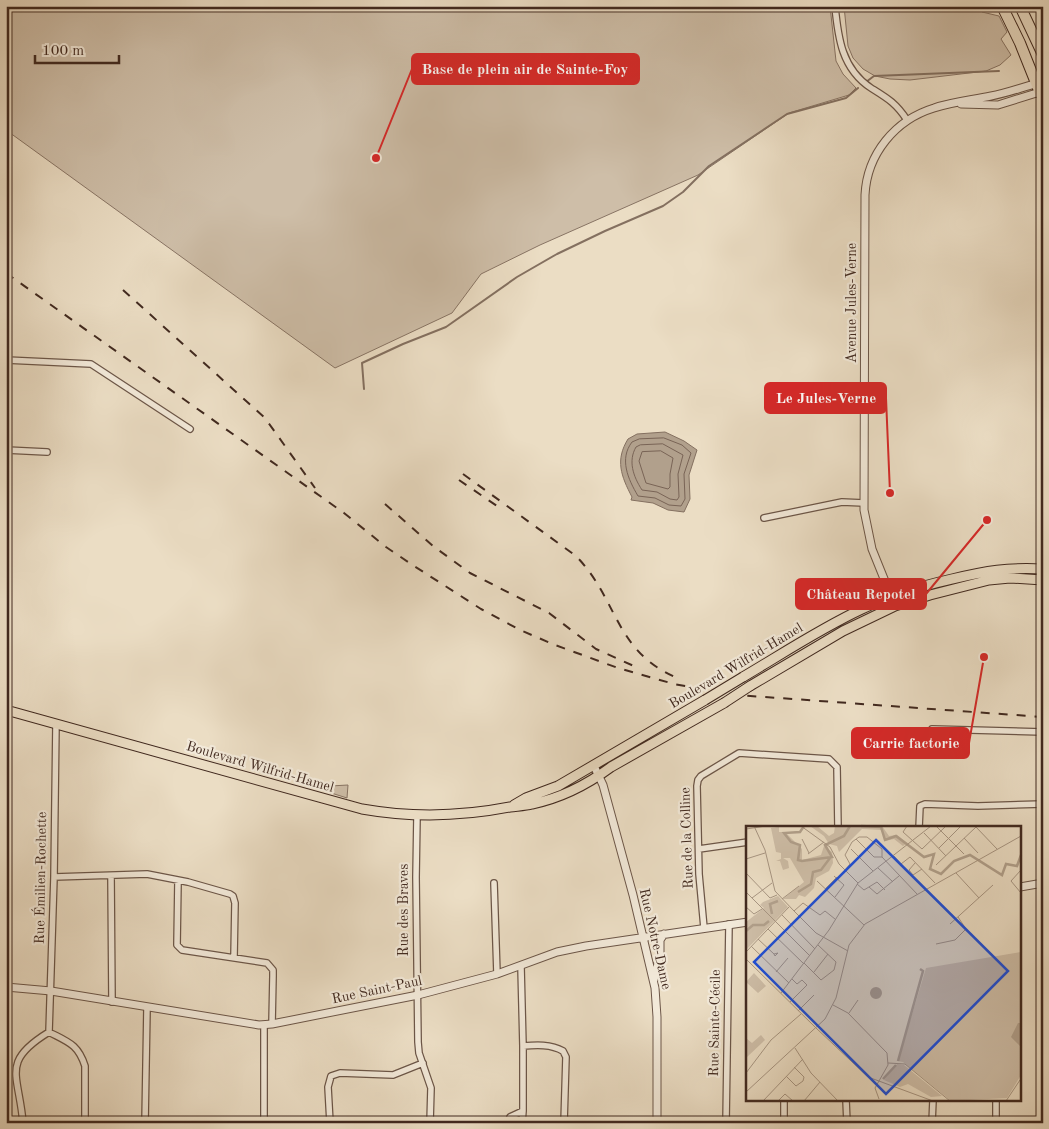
<svg xmlns="http://www.w3.org/2000/svg" width="1049" height="1129" viewBox="0 0 1049 1129" font-family="'Old Standard TT',serif">
  <style>
    .green { fill: #cebea8; stroke: #887464 }
    .water { fill: #b1a08c; stroke: #847060 }
    .lines { fill: none; stroke-linecap: round; stroke-linejoin: round }
    .shore { stroke: #796456; stroke-width: 1 }
    .stream { stroke: #847060; stroke-width: 2 }
    .minor-casing { stroke: #6c5648; stroke-width: 8 }
    .tertiary-casing { stroke: #6c5648; stroke-width: 9 }
    .primary-casing { stroke: #41291f; stroke-width: 11 }
    .motorway-casing { stroke: #41291f; stroke-width: 12 }
    .minor { stroke: #f2e9d9; stroke-width: 5.5 }
    .tertiary { stroke: #f2e9d9; stroke-width: 7 }
    .primary { stroke: #ebddc4; stroke-width: 9 }
    .motorway { stroke: #ebddc4; stroke-width: 10 }
    .rail { stroke: #41291f; stroke-width: 2; stroke-dasharray: 9 9; stroke-linecap: butt }
    .primary-bridge-casing { stroke: #41291f; stroke-width: 11; stroke-linecap: butt }
    .primary-bridge { stroke: #ebddc4; stroke-width: 9 }
    .labels { text-anchor: middle; dominant-baseline: central; stroke-width: 4.5; stroke-linejoin: round; paint-order: stroke }
    .street-label { font-size: 14px; fill: #41291f; stroke: #f2e9d9 }
    .inset-river { fill: none; stroke: #b1a08c; stroke-width: 2.5 }
    .inset-road { fill: none; stroke: #a79582; stroke-width: 1 }
    .view { fill: #1d4ed8; fill-opacity: 0.15; stroke: #1d4ed8; stroke-width: 2.5 }
    .inset-edge { fill: none; stroke: #41291f; stroke-width: 2.5 }
    .leader { fill: none; stroke: #d62828; stroke-width: 2 }
    .callout-dot { fill: #d62828; stroke: #f2e9d9; stroke-width: 2 }
    .callout { fill: #d62828; stroke: #d62828; stroke-width: 2 }
    .callout-label { font-size: 15px; text-anchor: middle; font-weight: bold; fill: #fff }
  </style>
  <rect width="100%" height="100%" fill="#ebddc4"/>
  <filter id="stains"><feTurbulence type="fractalNoise" baseFrequency=".004" numOctaves="4"/><feColorMatrix values="0 0 0 0 .2 0 0 0 0 .09 0 0 0 0 .02 0 0 0 .5 -.17"/></filter>
  <radialGradient id="worn" r=".72"><stop offset=".6" stop-color="#630" stop-opacity="0"/><stop offset="1" stop-color="#630" stop-opacity=".3"/></radialGradient>
  <path class="green" d="M6 6H830L836 61 843 74 856 88 849 95 789 113 698 175 540 245 481 274 452 313 335 368 6 130Z
    M844 6H979L982 12 999 16 1007 32 1001 39 1011 55 1000 65 986 71 910 80 890 79 875 76 863 69 853 58 848 46Z
    M348 785 347 798 328 792 330 786Z"/>
  <path class="water" d="M665 432 684 441 697 450 689 475 690 499 684 512 668 510 653 503 631 500 632 497C621 476 615 460 628 439L637 434Z"/>
  <g class="lines">
    <path class="shore" d="M664 438 682 445 691 453 684 474 685 499 681 506 669 505 655 498 638 496C628 479 619 459 632 442L639 439Z
      M663 444 683 455 678 474 679 497 677 500 670 499 657 492 642 490C633 476 628 461 636 447L640 445Z
      M661 451 673 458 670 474V487L668 489 646 483 639 461 642 452Z"/>
    <path class="stream" d="M866 82 874 76 999 71
      M364 389 362 363 403 344 446 327 517 277 557 254 605 231 663 206 683 192 709 166 787 114 846 98 858 88"/>
    <g class="minor-casing">
      <path id="minor" d="M835 6C838 38 842 69 871 88 887 98 896 103 907 120
        M6 360 91 364 190 429
        M6 450 47 452
        M764 518 842 502 864 503
        M932 729 1043 732
        M417 816 416 877 418 1042 419 1053 431 1088 430 1123
        M919 828 920 806 925 804 978 806 1043 804
        M699 849 748 842
        M111 876 112 1002
        M54 877 147 874 188 882 230 894 233 896 235 903 234 957
        M178 881 177 945 182 950 267 963 273 970V976L272 1024
        M494 883 497 974
        M704 928 699 874 697 786 698 780 701 776 739 753 829 759 837 767 838 828
        M521 967 523 1046C536 1045 551 1044 563 1051L566 1057 564 1123
        M264 1025V1123
        M49 1032 54 877 56 724
        M784 1100V1123
        M846 1100 847 1123
        M523 1111V1046
        M23 1123C19 1074 0 1062 49 1032 68 1042 78 1044 85 1066V1123
        M145 1123 147 1008
        M330 1123 328 1087 331 1076 340 1073 393 1075 423 1063
        M508 1123 510 1117 523 1111 522 1123
        M726 1123 729 924
        M932 1123 933 1100
        M996 1123V1100"/>
    </g>
    <g class="tertiary-casing">
      <path id="tertiary" d="M961 104 998 105 1043 91
        M895 606 872 549 864 510 865 195C867 154 895 120 934 108 952 102 972 100 991 96 1008 93 1025 86 1043 82
        M594 766 603 785 633 895 655 988 657 1017V1123
        M1020 887 1043 883
        M654 980 660 955V940L664 934
        M6 987 51 991 259 1025 272 1024 418 995 497 974 557 952 586 946 748 922"/>
    </g>
    <g class="primary-casing">
      <path id="primary" d="M743 677C782 654 821 628 862 609 891 595 921 586 952 579 986 571 1008 567 1043 569
        M750 686 843 631 895 606 930 595 989 580 1010 578 1043 580
        M6 710 362 809C413 818 459 817 510 807 517 806 525 806 532 804 561 798 588 784 611 767L724 703
        M514 805 526 798 558 786 705 700"/>
    </g>
    <g class="motorway-casing">
      <path id="motorway" d="M1002 6 1020 43 1040 93
        M1020 6 1043 55"/>
    </g>
    <use href="#minor" class="minor"/>
    <use href="#tertiary" class="tertiary"/>
    <use href="#primary" class="primary"/>
    <use href="#motorway" class="motorway"/>
    <path class="rail" d="M6 273 344 513 386 547 411 564 481 609 520 630 555 645 618 668 674 684 737 695 1043 717
      M123 290 265 418 315 488
      M463 474 576 556C619 600 614 653 680 679
      M459 480 497 506
      M385 504 433 546 470 573 549 613 596 649 636 667"/>
    <g class="primary-bridge-casing">
      <path id="primary-bridge" d="M705 700 743 677
        M724 703 750 686"/>
    </g>
    <use href="#primary-bridge" class="primary-bridge"/>
  </g>
  <g class="labels">
    <g class="street-label">
      <text transform="translate(852 303) rotate(-90)">Avenue Jules-Verne</text>
      <text transform="translate(736 666) rotate(-31)">Boulevard Wilfrid-Hamel</text>
      <text transform="translate(260 767) rotate(16)">Boulevard Wilfrid-Hamel</text>
      <text transform="translate(687 838) rotate(-92)">Rue de la Colline</text>
      <text transform="translate(41 878) rotate(-89)">Rue Émilien-Rochette</text>
      <text transform="translate(404 910) rotate(-90)">Rue des Braves</text>
      <text transform="translate(655 939) rotate(77)">Rue Notre-Dame</text>
      <text transform="translate(377 990) rotate(-12)">Rue Saint-Paul</text>
      <text transform="translate(715 1023) rotate(-89)">Rue Sainte-Cécile</text>
    </g>
  </g>
  <g transform="translate(746 826)">
    <rect width="275" height="275" fill="#ebddc4"/>
    <path d="M64 0H71L83 10 88 7 89 0H136L143 10 151 9 161 17 157 20 148 13 139 15 135 4 116 3 93 26 91 20 83 18 78 10ZM33 1V6H39L56 23V34L75 29 78 20 86 26 87 37 83 45 70 52 68 62 59 71 53 69 50 73H37L58 56 44 32H37L42 35 43 42 37 44 34 35H30L35 33V27L30 26 25 2ZM32 70 42 81 0 124V96L18 82 14 79 17 76ZM275 126V249L261 272 205 275 157 236 152 235 180 142ZM8 147 20 160 12 167 0 156ZM15 209 19 214 0 232V212L6 217ZM151 238 158 239 196 270 185 271 162 258 154 261 138 254Z" fill="#cebea8"/>
    <path d="M124 167a6 6 0 1 1 12 0a6 6 0 1 1-12 0ZM272 197H275V221L265 211Z" fill="#b1a08c"/>
    <path class="inset-river" d="M58 0 54 6 38 7 45 16 54 19 52 34 56 35 86 31 79 19 98 10 104 0M115 0 135 1 139 14 150 10 178 31 188 28 184 43 195 48 208 35 224 29 256 49 260 38 271 40 275 29M52 66 65 58 67 46 75 44 84 32M26 88 24 78 32 75M0 105 7 99H18L23 95M152 235 177 145 174 143M137 253 150 239"/>
    <path class="inset-road" d="M8 0 19 24 29 65 48 85M55 0 84 21 93 38 112 57M161 0 157 6 176 23 200 0M190 0 218 28M230 1 251 23M0 3 20 0M178 7 200 30M218 12 232 27M56 13 63 27M193 22 215 0M105 23 127 45M62 28 78 16M148 30 155 38 164 31 189 57M136 31 171 68M0 33 19 27M169 37 163 44 167 49 176 43M190 39 230 1M132 42 147 56M99 44 104 38 99 29 106 16 113 11H121L136 23V31H128L110 13M275 44 265 55 275 67M0 47 24 72 31 69M210 47 233 72M88 50 98 59 89 71M71 55 118 99M111 58 118 64 131 56 139 64M123 61 131 68 153 50M79 63 91 51M0 66 64 130M6 72 26 57M36 73 53 60M0 81 8 88 16 83M47 84 70 107 102 125M48 85 57 77 74 89 79 85 89 93M36 89 69 123M204 98 247 59M22 103 58 138M12 113 28 128 29 130 32 127 28 128M190 118 209 114 220 103 212 91M5 120 43 157M0 126 43 81M0 133 70 202M58 137 75 154 88 144 90 136 72 119M30 146 42 132M68 146 82 128M35 167 83 104 112 57 185 0M44 176 61 159 56 154 51 158 46 153M87 179 102 187 141 227 142 239 129 262 133 273M52 185 68 169M103 187 112 174M70 202 122 251 187 275M49 222 65 247 92 275M142 237 159 238 204 275M0 247 25 214 55 188M40 250 50 260 57 255 58 251 48 241M0 266 79 193 90 172 103 119 119 98 275 10M17 275 57 233M32 275 39 268 47 275M58 275 74 256M260 275 274 254"/>
    <path class="view" d="M130 14 262 145 140 268 8 136Z"/>
    <rect width="275" height="275" class="inset-edge"/>
  </g>
  <path class="leader" d="M376 158L412 69M890 493L886 398M987 520L926 594M984 657L969 743"/>
  <g class="callout-dot">
    <circle cx="376" cy="158" r="5"/>
    <circle cx="890" cy="493" r="5"/>
    <circle cx="987" cy="520" r="5"/>
    <circle cx="984" cy="657" r="5"/>
  </g>
  <g class="callout">
    <rect x="412" y="54" width="227" height="30" rx="5"/>
    <rect x="765" y="383" width="121" height="30" rx="5"/>
    <rect x="796" y="579" width="130" height="30" rx="5"/>
    <rect x="852" y="728" width="117" height="30" rx="5"/>
  </g>
  <g class="callout-label">
    <text x="525" y="74">Base de plein air de Sainte-Foy</text>
    <text x="826" y="403">Le Jules-Verne</text>
    <text x="861" y="599">Château Repotel</text>
    <text x="911" y="748">Carrie factorie</text>
  </g>
  <rect width="1049" height="1129" fill="none" stroke="#ebddc4" stroke-width="25"/>
  <rect x="8" y="8" width="1034" height="1114" fill="none" stroke="#41291f" stroke-width="2.5"/>
  <rect x="12" y="12" width="1024" height="1104" fill="none" stroke="#41291f"/>
  <path d="M35 55v8h84v-8" fill="none" stroke="#41291f" stroke-width="2.5"/>
  <text x="42" y="55" font-size="15" fill="#41291f" stroke="#f2e9d9" stroke-width="4" paint-order="stroke">100 m</text>
  <rect width="100%" height="100%" filter="url(#stains)"/>
  <rect width="100%" height="100%" fill="url(#worn)"/>
</svg>
